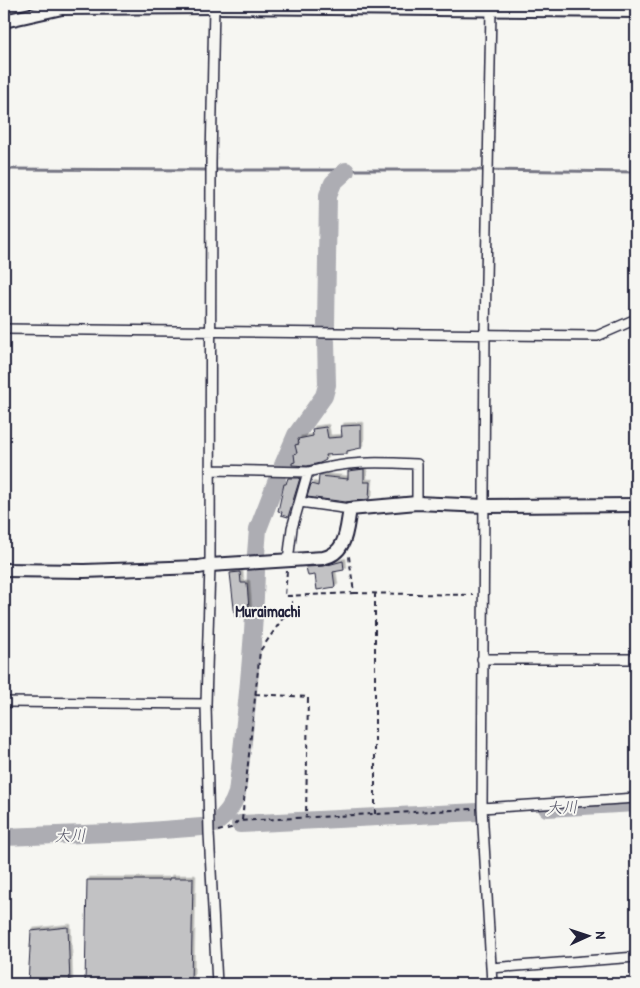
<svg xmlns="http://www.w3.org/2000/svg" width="640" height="988" viewBox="0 0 640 988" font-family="'Patrick Hand','Klee One',sans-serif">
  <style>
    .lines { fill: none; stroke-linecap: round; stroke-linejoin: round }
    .stream { stroke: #757583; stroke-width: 3 }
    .river { stroke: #adadb3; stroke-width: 18 }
    .building { fill: #c2c2c4; stroke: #22223b; filter: url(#shadow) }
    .street-casing { stroke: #22223b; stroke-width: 12 }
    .secondary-casing { stroke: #22223b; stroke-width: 16 }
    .path { stroke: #22223b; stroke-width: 2; stroke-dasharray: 5 4; stroke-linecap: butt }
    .street { stroke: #f6f6f2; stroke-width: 9 }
    .secondary { stroke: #f6f6f2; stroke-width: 12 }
    .labels { text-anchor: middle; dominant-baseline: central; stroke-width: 4; stroke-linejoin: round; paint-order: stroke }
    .neighbourhood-label { font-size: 16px; font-weight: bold; fill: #22223b; stroke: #f6f6f2 }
    .water-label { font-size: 16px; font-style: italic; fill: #535365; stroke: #f6f6f2 }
  </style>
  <defs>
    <filter id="shadow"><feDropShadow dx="2.5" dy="-2.5" stdDeviation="0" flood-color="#0004"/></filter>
  </defs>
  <rect width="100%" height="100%" fill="#f6f6f2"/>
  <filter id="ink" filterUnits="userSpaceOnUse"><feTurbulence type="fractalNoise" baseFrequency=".02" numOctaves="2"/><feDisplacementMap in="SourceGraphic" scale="10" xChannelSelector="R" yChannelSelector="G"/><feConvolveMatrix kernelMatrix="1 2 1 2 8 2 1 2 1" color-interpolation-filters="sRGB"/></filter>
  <g filter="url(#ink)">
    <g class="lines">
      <path class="stream" d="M4 169 206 170
        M216 170H479L636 172"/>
      <path class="river" d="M326 325 328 195 333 183 346 171
        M283 465 296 435 324 396 327 385 326 341
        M256 554 258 529 277 480
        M547 808 636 803
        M215 824C227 815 233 806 237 793 246 719 254 645 256 571
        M240 824 478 812
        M4 837 136 832 202 827"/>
    </g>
    <path class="building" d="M361 425V448L347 451V454L325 455 326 460 320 463 307 466 292 465V463L295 462 294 454 297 453 295 445 299 444 298 439 313 436 312 429 326 427 328 438 342 437 341 426Z
      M364 469V482H370L369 499 346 502 307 497 311 484 318 486 319 476 348 479V471Z
      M288 478H300L288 517 281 515 282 512 278 511 284 484H286Z
      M343 561 344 570 333 572 335 587 317 590 315 575 308 576 306 567 324 566Z
      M240 572 241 583H247L249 609H248V616L235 617 230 573Z
      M169 878H193L191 984H85L87 880H169Z
      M68 927 70 984H28L31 931Z"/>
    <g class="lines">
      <g class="street-casing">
        <path id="street" d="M214 4 211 162 210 565 206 704 209 833 217 984
          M491 9 485 334 482 808 492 984
          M4 329 597 336 636 319
          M210 470 308 472
          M300 502 350 509
          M288 561 292 528 308 472C349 461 375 462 417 464V503
          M482 659H636
          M4 702 206 704
          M482 808 636 798
          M491 968 636 957"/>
      </g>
      <g class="secondary-casing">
        <path id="secondary" d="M4 21 62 8 214 7 636 11
          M4 570 84 571 199 567 210 565 323 558C347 553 346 530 350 509L417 503 485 506 636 505"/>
      </g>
      <path class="path" d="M287 571 285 596 354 593 349 557H347
        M354 593 473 595
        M255 694 308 697 306 816
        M375 814V594
        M242 820 260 651 292 605V596
        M218 831 231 828 238 821 472 809"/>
      <use href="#street" class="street"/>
      <use href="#secondary" class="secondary"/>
    </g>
  </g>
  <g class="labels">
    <g class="neighbourhood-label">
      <text x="268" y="611">Muraimachi</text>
    </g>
    <g class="water-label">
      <text transform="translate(562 807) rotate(-3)">大川</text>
      <text transform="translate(70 835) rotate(-2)">大川</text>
    </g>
  </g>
  <rect width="640" height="988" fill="none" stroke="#f6f6f2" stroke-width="20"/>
  <rect x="10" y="10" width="620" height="968" fill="none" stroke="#22223b" stroke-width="2" filter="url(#ink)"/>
  <g transform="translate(588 936) rotate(87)" stroke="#f6f6f2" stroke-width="4" paint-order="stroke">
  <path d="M0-4L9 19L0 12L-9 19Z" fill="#22223b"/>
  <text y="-8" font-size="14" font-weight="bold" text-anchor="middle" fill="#22223b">N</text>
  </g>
</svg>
